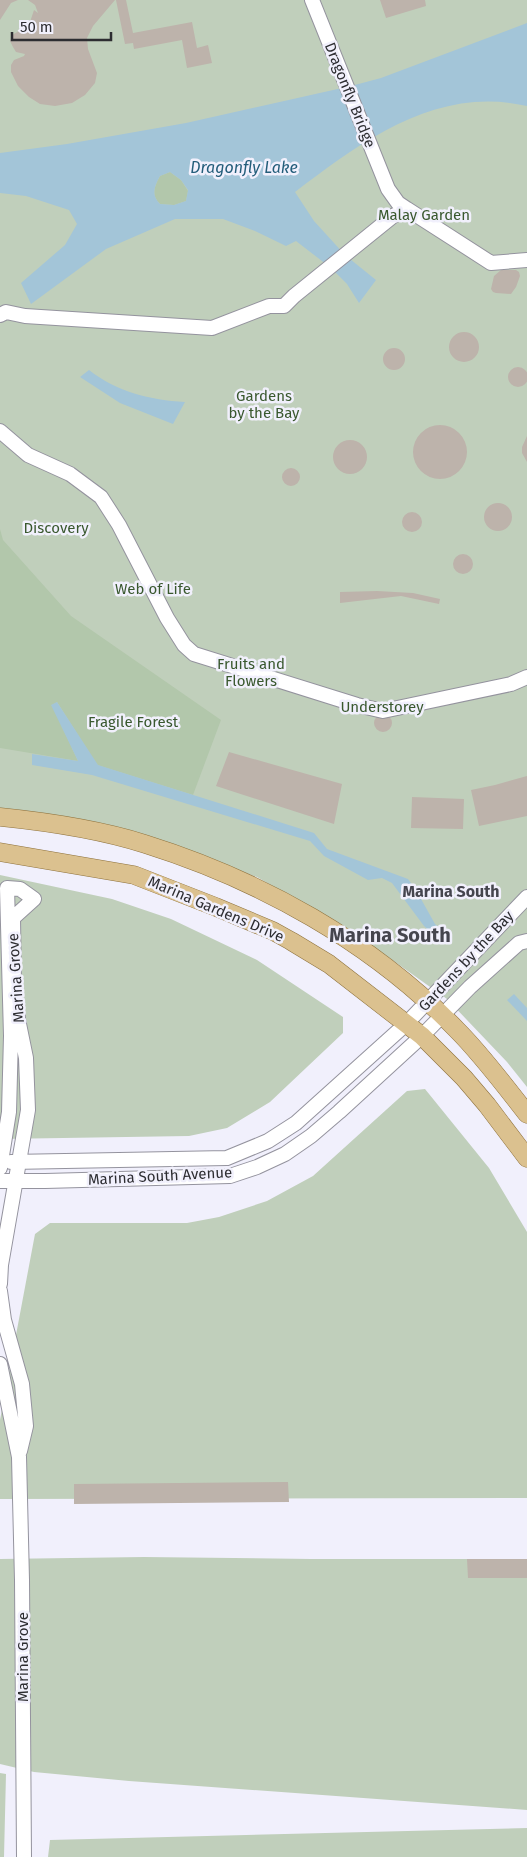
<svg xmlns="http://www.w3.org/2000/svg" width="527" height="1857" viewBox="0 0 527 1857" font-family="'Fira Sans',sans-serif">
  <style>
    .green { fill: #c0cfbb }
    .forest { fill: #b2c7ab }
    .water { fill: #a3c5d8; fill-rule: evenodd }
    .building { fill: #bdb3ab }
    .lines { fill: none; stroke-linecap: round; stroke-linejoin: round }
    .minor-casing { stroke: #94939e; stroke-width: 16 }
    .major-casing { stroke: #8e723d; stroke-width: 19 }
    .minor { stroke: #fff; stroke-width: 14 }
    .major { stroke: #dbc18f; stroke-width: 18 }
    .labels { text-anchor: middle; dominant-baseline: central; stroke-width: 5; stroke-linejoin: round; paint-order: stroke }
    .street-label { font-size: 15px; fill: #2d2d31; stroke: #f1f0fc }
    .park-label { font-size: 15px; fill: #39582e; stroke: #f1f0fc }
    .water-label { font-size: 16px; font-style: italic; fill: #235d7a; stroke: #f1f0fc }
    .neighbourhood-label { font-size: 16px; font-weight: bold; fill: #45454e; stroke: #f1f0fc }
    .district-label { font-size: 20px; font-weight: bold; fill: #45454e; stroke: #f1f0fc }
  </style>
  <rect width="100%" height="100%" fill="#f1f0fc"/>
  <path class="green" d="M0 0H527V1087L507 1062 447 999 360 937 257 877 147 836 27 811 0 809Z
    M0 875 112 899 171 919 257 960 343 1017V1033L270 1102 227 1128 189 1136 0 1139Z
    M425 1089 489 1168 527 1232V1498L0 1499V1420L35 1234 50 1223H187L219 1217 267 1201 313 1176 407 1091Z
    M144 1557 311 1559H527V1810L129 1781 34 1772 0 1764V1559Z
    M0 1773 6 1774 4 1857H0Z
    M527 1828V1857H48L50 1840Z"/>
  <path class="forest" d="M170 172 181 180 188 191 186 201 174 205 160 204C151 195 154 187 160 176Z
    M0 529 3 540 71 616 221 720 193 795 97 765 57 702 52 705 78 761 0 748Z"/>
  <path class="water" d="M527 23V106C437 85 362 141 295 192L314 221 345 255 376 280 359 303 347 284 331 268 296 241 286 246 255 231 223 219H175L106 249 31 304 21 283 65 245 77 224 69 210 26 196 0 193V153L67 144 186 123 351 86 381 78ZM170 172 181 180 188 190 186 201 174 205 160 204C151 195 154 187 160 176Z
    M89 370C117 392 150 400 185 402L173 424 120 403 80 377Z
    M57 702 98 765 314 833 327 849 408 879 416 890 435 924 449 935 440 941 424 926 392 883 382 878 368 880 324 856 310 841 92 775 32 765V754L78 761 51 705Z
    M514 994 527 1008V1021L507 1000Z"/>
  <path class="building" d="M0 0H18L11 3 0 20Z
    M28 0H115L93 26 87 38 88 49 97 73 95 83 85 95 72 103 55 106 40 104 29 97 18 86 11 72V65L14 60 24 56 25 54 16 52 13 47 10 41 12 35 26 27 30 22 34 10 38 13 35 5Z
    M116 0H126L133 33 192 22 197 48 208 45 212 63 187 68 182 40 134 49 133 43 125 44Z
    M380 0H425L426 6 386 18Z
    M501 270H516L519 272 520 276 516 287 511 294 496 293 493 292 491 289 494 276Z
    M449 347a15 15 0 1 1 30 0a15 15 0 1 1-30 0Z
    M383 359a11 11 0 1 1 22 0a11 11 0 1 1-22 0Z
    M508 377a10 10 0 1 1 20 0a10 10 0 1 1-20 0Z
    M413 452a27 27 0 1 1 54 0a27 27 0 1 1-54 0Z
    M527 436V462L522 453V447Z
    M333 457a17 17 0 1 1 34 0a17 17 0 1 1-34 0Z
    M282 477a9 9 0 1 1 18 0a9 9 0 1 1-18 0Z
    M484 517a14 14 0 1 1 28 0a14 14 0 1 1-28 0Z
    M402 522a10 10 0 1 1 20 0a10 10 0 1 1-20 0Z
    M453 564a10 10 0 1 1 20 0a10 10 0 1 1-20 0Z
    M377 591 413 593 440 599 439 604 401 596 340 603V592Z
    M374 723a9 9 0 1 1 18 0a9 9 0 1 1-18 0Z
    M229 752 342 784 334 824 216 786Z
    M527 776V816L479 826 471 790 495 785Z
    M412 797 464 799 463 829 411 828Z
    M288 1482 289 1502 74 1504V1484Z
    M467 1559H527V1578H468Z"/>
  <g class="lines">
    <g class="minor-casing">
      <path id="minor" d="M312 0 388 189 398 203 407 209
        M0 315 6 312 25 316 212 328 269 306H284L294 296 393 216 407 209 491 263 527 260
        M0 431 28 455 70 474 101 497 119 525 167 618 184 645 194 654 357 705 383 711 511 684 527 677
        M11 1162 227 1158 268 1141 296 1123 406 1024 527 897
        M0 1168 9 1112 11 1036 7 888 20 889 34 899 13 918 14 985 18 1019 26 1058 28 1110 1 1265 0 1284
        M0 1181H45L230 1176 257 1167 285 1154 311 1136 339 1112 422 1036 470 987 519 943 527 941
        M0 1291 4 1320 22 1384 26 1426 20 1451
        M0 1364 19 1457 22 1580 24 1857"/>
    </g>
    <g class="major-casing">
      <path id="major" d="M0 817C49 822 98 829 145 844 260 880 372 942 457 1030 482 1055 505 1086 527 1114
        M0 852 134 875 216 907 273 931 291 941 329 964 422 1036 464 1078 487 1105 527 1158"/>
    </g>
    <use href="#minor" class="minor"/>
    <use href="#major" class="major"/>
  </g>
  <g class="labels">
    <g class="street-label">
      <text transform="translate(350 95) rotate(68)">Dragonfly Bridge</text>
      <text transform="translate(216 909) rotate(23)">Marina Gardens Drive</text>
      <text transform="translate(466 961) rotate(-47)">Gardens by the Bay</text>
      <text transform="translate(16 978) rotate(-94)">Marina Grove</text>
      <text transform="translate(160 1176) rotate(-3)">Marina South Avenue</text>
      <text transform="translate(23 1657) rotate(-90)">Marina Grove</text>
    </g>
    <g class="park-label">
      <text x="424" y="215">Malay Garden</text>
      <text x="264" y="396">Gardens<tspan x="264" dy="17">by the Bay</tspan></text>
      <text x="56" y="528">Discovery</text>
      <text x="153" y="589">Web of Life</text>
      <text x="251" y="664">Fruits and<tspan x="251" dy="17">Flowers</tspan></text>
      <text x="382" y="707">Understorey</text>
      <text x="133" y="722">Fragile Forest</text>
    </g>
    <g class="water-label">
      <text x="244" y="167">Dragonfly Lake</text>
    </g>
    <g class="neighbourhood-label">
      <text x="451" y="891">Marina South</text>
    </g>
    <g class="district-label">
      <text x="390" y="935">Marina South</text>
    </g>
  </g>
  <path d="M12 32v8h99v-8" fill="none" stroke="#2d2d31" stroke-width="2.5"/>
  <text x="20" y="32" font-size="15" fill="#2d2d31" stroke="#f1f0fc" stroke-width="4" paint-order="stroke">50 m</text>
</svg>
